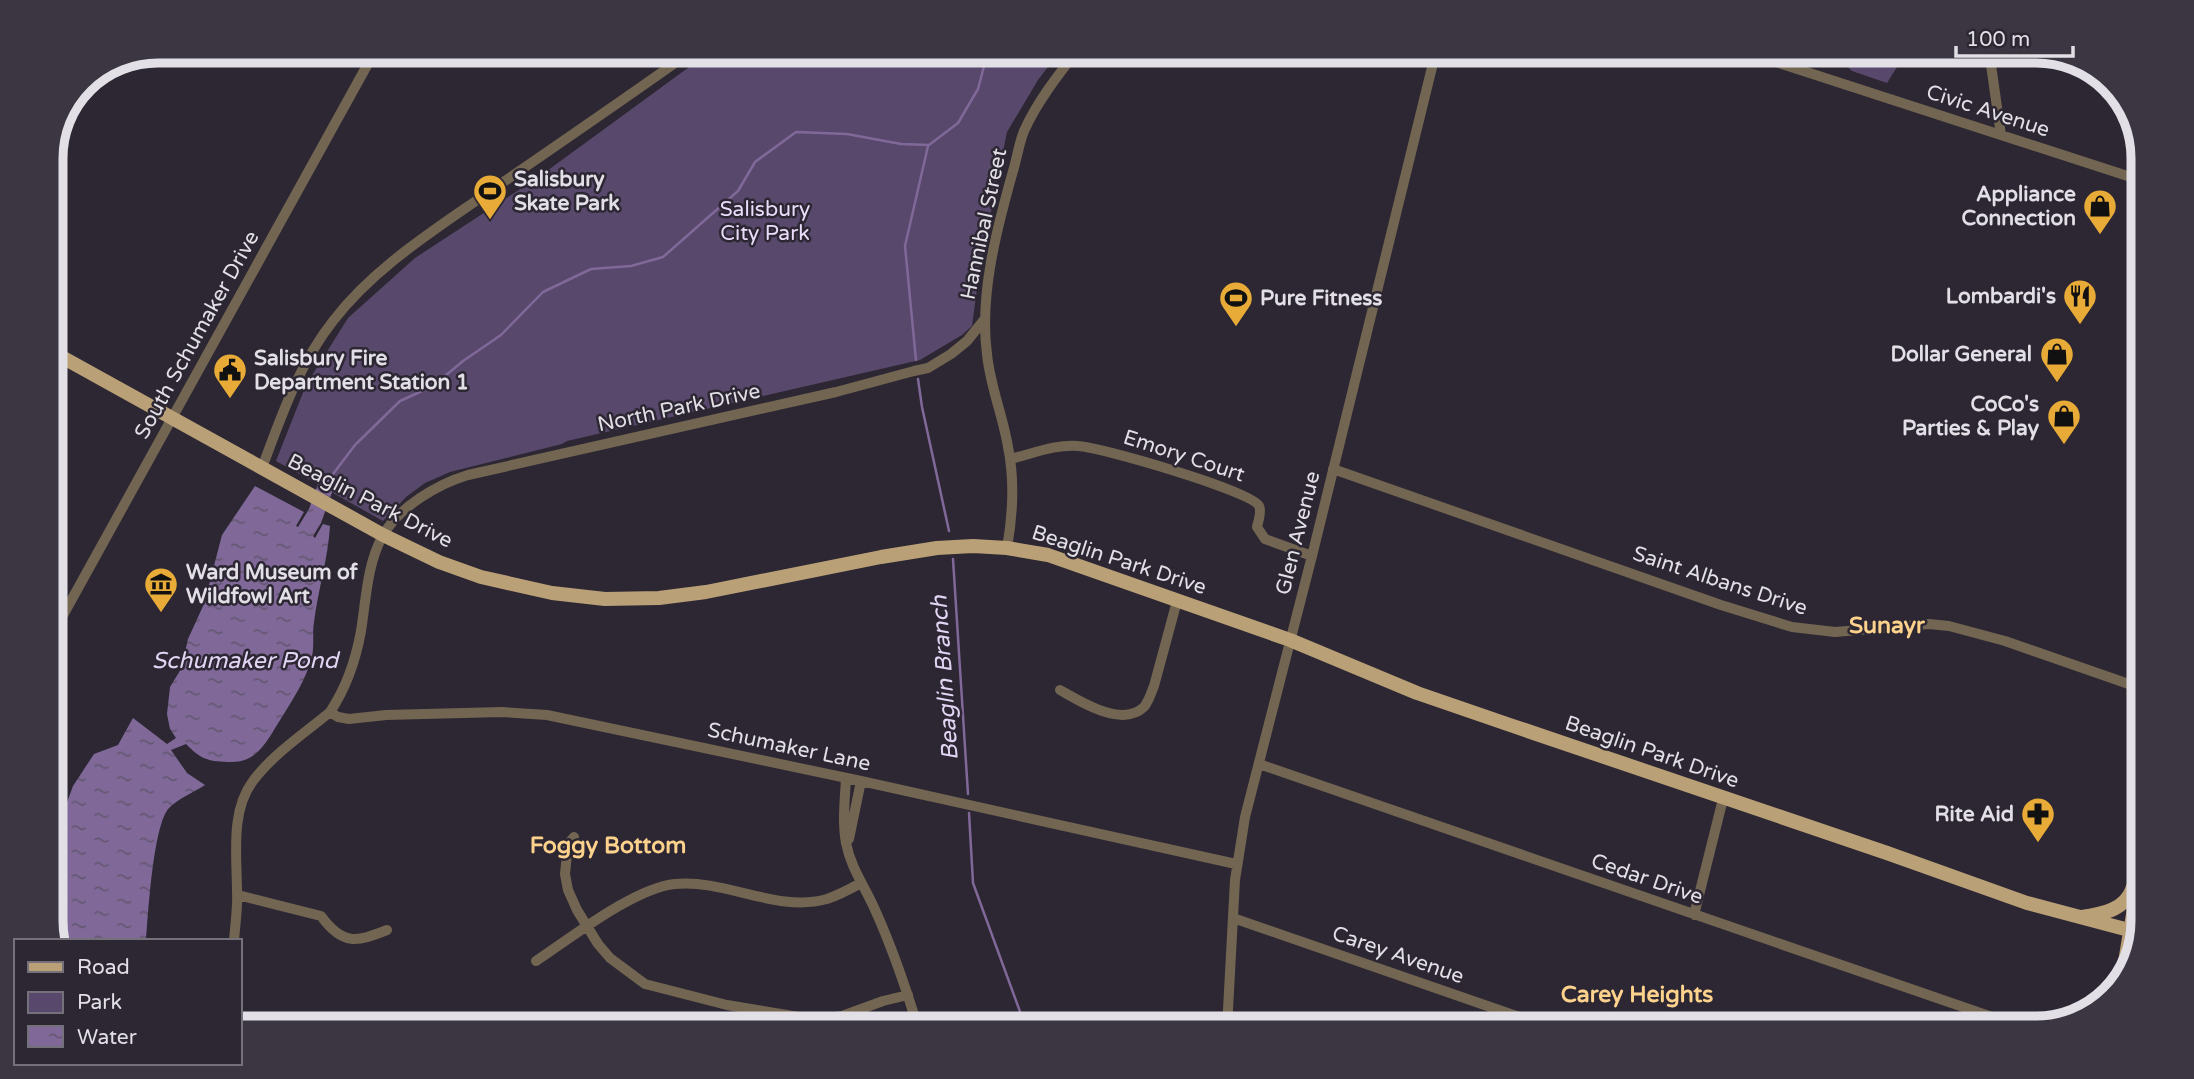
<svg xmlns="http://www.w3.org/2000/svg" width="2194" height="1079" viewBox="0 0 2194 1079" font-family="'Varela Round',sans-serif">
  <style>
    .green { fill: #58486b }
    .water { fill: url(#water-ripples) }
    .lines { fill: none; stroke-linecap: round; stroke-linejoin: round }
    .stream { stroke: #806999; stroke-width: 2.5 }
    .minor { stroke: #726551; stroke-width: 10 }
    .major { stroke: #baa076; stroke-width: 14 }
    .labels { text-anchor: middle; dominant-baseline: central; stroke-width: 5; stroke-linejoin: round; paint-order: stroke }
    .street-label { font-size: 21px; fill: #e2dfe6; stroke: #2c2733 }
    .poi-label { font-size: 21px; font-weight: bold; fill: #e2dfe6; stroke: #2c2733; text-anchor: end }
    .park-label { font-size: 21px; fill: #eadcfa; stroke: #2c2733 }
    .neighbourhood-label { font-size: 23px; font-weight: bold; fill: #fdd28c; stroke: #2c2733 }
    .water-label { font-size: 23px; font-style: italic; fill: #e3d6f4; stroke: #2c2733 }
    .rim { fill: none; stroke: #e2dfe6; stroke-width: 9 }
  </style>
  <defs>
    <pattern id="water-ripples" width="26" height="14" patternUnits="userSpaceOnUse" patternTransform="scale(1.75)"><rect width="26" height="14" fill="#806999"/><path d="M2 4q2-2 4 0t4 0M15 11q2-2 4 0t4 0" fill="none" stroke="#655873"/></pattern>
  </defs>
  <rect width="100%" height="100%" fill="#2c2733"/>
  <path class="green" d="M711 51H1060L1038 80 1007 132 980 267 972 326 962 335 920 360 567 441 562 444 450 472 425 483 406 497 383 521 276 461 306 385 348 318 415 258 540 176Z
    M1831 51H1907L1887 83 1852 71Z"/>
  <path class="water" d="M322 473 346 487 332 492 321 523 313 536 315 538 323 524 330 526C328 559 318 590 314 622 312 634 315 648 311 660 305 681 293 699 282 717 267 740 258 764 228 762 206 761 201 759 186 744L171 750 187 773 205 785C194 792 178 799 169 808 153 825 148 916 146 941H55L51 928V869L58 848V827L73 786 94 754 118 745 133 718 167 744 176 738 170 729 167 714 170 687 181 669 188 639 204 604 222 535 255 486 304 512 296 526 298 527 309 509Z"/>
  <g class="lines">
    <path class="stream" d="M916 360 905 246 928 146
      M918 379 922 407 949 531
      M330 478 355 445 400 401 433 386 463 361 501 335 543 292 591 269 631 266 663 257 738 191 755 162 796 132 847 134 901 144 929 145 958 123 978 89 988 51
      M953 559 968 794
      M969 813 973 883 1026 1028"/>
    <path class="minor" d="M1742 51 2143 181
      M1989 51 2001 135
      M1010 459C1032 454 1055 444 1078 446 1100 447 1252 491 1259 506 1262 512 1258 522 1257 527L1265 539 1312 556
      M262 468C281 417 299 364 333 321 373 269 430 233 483 196 553 148 623 100 692 51
      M1333 469 1721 605 1792 627 1835 632 1929 624 1949 626 2005 641 2143 689
      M1007 548C1013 514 1015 481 1008 447 1003 416 990 386 987 354 979 295 997 228 1013 171 1017 158 1019 143 1024 131 1037 102 1058 75 1077 51
      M51 637 375 51
      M1060 690C1081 702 1122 728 1144 707 1149 701 1151 693 1154 686L1177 601
      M330 712 338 717 349 719 386 715 502 712 547 715 861 781 1236 864
      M1259 764 2024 1028
      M846 778C845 799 842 822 846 843 851 869 866 888 876 912 893 950 906 988 918 1028
      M574 837 568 844 565 874 568 890 577 910 598 944 610 958 645 984 727 1005 817 1020 842 1016 883 1001 908 995
      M849 839 861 781
      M238 895 321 916C343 946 357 942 387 930
      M1694 915 1723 799
      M1233 918 1551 1028
      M234 941C235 925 238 908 237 892 237 857 230 811 253 781 273 754 305 733 330 712 346 688 356 659 361 631 366 600 367 565 382 537 398 507 438 484 468 475L836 392 914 371 928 368 951 354 967 341 984 320
      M536 961C571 938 634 888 675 884 727 879 776 913 827 899 839 895 850 889 861 883
      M1227 1028 1235 880 1245 817 1312 556 1436 51"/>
    <path class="major" d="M51 351 383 535 439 562 481 577 552 593 605 599 659 598 706 592 881 557 937 548 973 546 1007 548 1048 555 1290 640 1417 693 1510 725 1887 853 2027 903 2140 933
      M2082 917C2102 914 2126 910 2133 887
      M2122 980 2143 855"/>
  </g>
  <defs>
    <g id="stadium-pin" transform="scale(1.75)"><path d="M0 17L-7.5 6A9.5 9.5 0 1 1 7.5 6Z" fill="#e8ab37" stroke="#2c2733"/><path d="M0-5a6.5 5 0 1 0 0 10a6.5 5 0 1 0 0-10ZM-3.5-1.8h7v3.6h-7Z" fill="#111"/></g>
    <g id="shop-pin" transform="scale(1.75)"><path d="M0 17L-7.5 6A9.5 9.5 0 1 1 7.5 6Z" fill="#e8ab37" stroke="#2c2733"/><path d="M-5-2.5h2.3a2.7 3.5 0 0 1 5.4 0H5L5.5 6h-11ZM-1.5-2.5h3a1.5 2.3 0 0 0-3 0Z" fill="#111"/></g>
    <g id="restaurant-pin" transform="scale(1.75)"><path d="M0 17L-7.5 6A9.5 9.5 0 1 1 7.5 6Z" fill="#e8ab37" stroke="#2c2733"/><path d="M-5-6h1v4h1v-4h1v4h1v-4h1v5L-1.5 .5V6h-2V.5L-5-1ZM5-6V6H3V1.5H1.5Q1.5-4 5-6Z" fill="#111"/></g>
    <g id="civic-pin" transform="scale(1.75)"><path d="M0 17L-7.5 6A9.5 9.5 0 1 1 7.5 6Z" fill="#e8ab37" stroke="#2c2733"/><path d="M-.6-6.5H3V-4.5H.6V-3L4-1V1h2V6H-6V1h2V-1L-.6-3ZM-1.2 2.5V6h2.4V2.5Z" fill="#111"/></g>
    <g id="museum-pin" transform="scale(1.75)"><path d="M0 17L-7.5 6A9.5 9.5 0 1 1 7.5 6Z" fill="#e8ab37" stroke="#2c2733"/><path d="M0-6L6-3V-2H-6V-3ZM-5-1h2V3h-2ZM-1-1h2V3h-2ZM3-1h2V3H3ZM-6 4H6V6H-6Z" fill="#111"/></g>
    <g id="pharmacy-pin" transform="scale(1.75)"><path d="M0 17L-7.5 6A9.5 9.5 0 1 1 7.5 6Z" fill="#e8ab37" stroke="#2c2733"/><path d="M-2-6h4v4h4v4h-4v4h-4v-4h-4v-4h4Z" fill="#111"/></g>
  </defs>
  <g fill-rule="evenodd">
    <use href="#stadium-pin" x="490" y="191"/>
    <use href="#shop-pin" x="2100" y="206"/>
    <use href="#restaurant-pin" x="2080" y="296"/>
    <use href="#stadium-pin" x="1236" y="298"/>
    <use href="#shop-pin" x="2057" y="354"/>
    <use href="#civic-pin" x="230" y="370"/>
    <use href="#shop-pin" x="2064" y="416"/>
    <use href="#museum-pin" x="161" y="584"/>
    <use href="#pharmacy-pin" x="2038" y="814"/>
  </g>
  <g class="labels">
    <g class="street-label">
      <text transform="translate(1988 111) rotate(18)">Civic Avenue</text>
      <text transform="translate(984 224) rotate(-78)">Hannibal Street</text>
      <text transform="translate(197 335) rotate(-61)">South Schumaker Drive</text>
      <text transform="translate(679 408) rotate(-12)">North Park Drive</text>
      <text transform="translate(1184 456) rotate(18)">Emory Court</text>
      <text transform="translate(370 501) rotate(27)">Beaglin Park Drive</text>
      <text transform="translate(1298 533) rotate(-76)">Glen Avenue</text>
      <text transform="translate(1119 560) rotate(18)">Beaglin Park Drive</text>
      <text transform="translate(1720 581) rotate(18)">Saint Albans Drive</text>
      <text transform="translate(789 747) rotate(12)">Schumaker Lane</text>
      <text transform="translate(1652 752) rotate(19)">Beaglin Park Drive</text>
      <text transform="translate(1647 879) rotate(19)">Cedar Drive</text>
      <text transform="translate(1398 955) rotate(19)">Carey Avenue</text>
    </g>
    <g class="poi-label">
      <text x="514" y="179" text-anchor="start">Salisbury<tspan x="514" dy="24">Skate Park</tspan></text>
      <text x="2076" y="194">Appliance<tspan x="2076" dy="24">Connection</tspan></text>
      <text x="2056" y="296">Lombardi's</text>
      <text x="1260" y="298" text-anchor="start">Pure Fitness</text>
      <text x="2032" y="354">Dollar General</text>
      <text x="254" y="358" text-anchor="start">Salisbury Fire<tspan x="254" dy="24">Department Station 1</tspan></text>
      <text x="2039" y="404">CoCo's<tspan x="2039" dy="24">Parties &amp; Play</tspan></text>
      <text x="186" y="572" text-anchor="start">Ward Museum of<tspan x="186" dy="24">Wildfowl Art</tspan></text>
      <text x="2014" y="814">Rite Aid</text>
    </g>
    <g class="park-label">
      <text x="765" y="209">Salisbury<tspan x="765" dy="24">City Park</tspan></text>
    </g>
    <g class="neighbourhood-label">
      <text x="1887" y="626">Sunayr</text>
      <text x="608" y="846">Foggy Bottom</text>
      <text x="1637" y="995">Carey Heights</text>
    </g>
    <g class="water-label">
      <text x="245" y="661">Schumaker Pond</text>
      <text transform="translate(945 678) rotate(-94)">Beaglin Branch</text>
    </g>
  </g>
  <path d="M0 0H2194V1079H0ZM158 63H2036A95 95 0 0 1 2131 158V921A95 95 0 0 1 2036 1016H158A95 95 0 0 1 63 921V158A95 95 0 0 1 158 63Z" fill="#3b3641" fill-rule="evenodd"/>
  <path class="rim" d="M158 63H2036A95 95 0 0 1 2131 158V921A95 95 0 0 1 2036 1016H158A95 95 0 0 1 63 921V158A95 95 0 0 1 158 63Z"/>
  <rect x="14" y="939" width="228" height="126" fill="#2c2733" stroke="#75717b" stroke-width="2"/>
  <rect x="28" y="962" width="35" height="10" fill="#baa076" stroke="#75717b" stroke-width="2"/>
  <text x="77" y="974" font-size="21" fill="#e2dfe6">Road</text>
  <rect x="28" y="992" width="35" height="21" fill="#58486b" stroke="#75717b" stroke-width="2"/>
  <text x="77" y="1009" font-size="21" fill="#e2dfe6">Park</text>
  <rect x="28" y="1026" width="35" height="21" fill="url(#water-ripples)" stroke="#75717b" stroke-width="2"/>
  <text x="77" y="1044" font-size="21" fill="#e2dfe6">Water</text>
  <path d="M1956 46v10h117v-10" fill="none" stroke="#e2dfe6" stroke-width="3.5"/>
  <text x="1966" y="46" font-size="21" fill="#e2dfe6" stroke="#2c2733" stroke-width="5" paint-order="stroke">100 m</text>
</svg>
